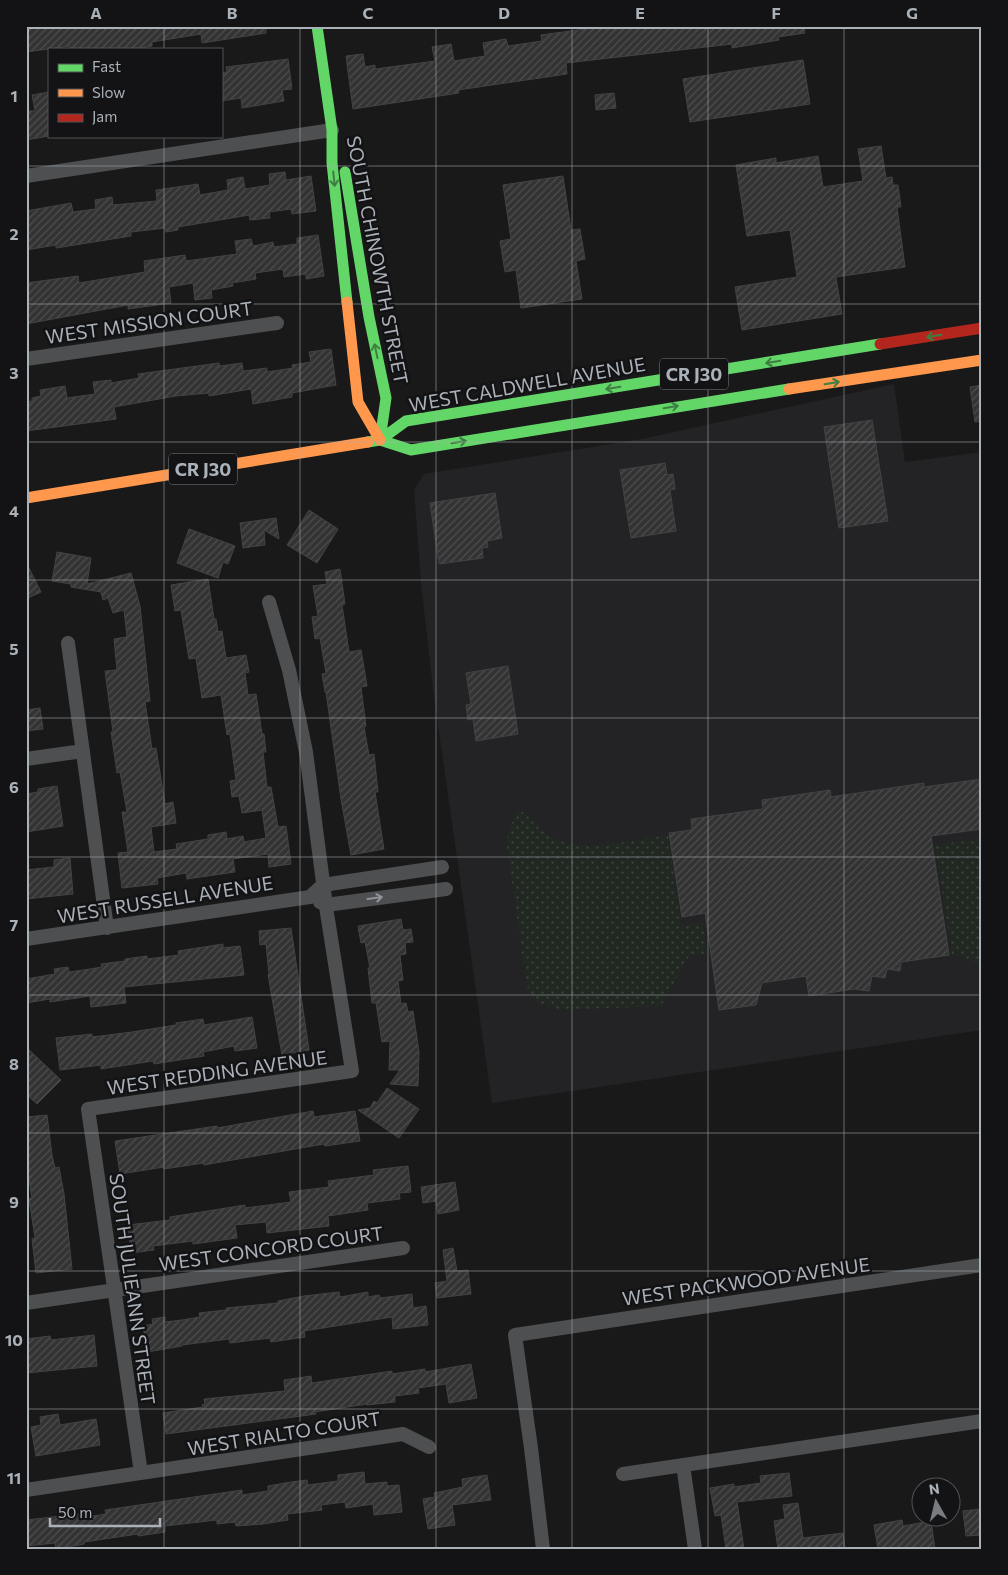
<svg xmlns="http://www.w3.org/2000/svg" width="1008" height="1575" viewBox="0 0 1008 1575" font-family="Commissioner,sans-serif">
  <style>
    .built { fill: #232325 }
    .grass { fill: url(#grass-dots) }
    .building { fill: url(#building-hatch); stroke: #414345 }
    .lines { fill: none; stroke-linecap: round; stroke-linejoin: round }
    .street { stroke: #4d4f51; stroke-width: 14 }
    .fast { stroke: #63d668; stroke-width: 11 }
    .slow { stroke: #ff974d; stroke-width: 11 }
    .jam { stroke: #b3261e; stroke-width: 11 }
    .oneway { stroke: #3f7e43 }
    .oneway2 { stroke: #8f9499 }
    .grid { fill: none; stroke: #abb1b8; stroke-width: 1; stroke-opacity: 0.55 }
    .labels { text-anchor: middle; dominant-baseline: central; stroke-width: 5; stroke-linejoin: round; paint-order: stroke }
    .shield { fill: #131315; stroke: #7d8287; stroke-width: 1 }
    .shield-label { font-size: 18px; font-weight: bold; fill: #abb1b8 }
    .street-label { font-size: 19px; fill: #abb1b8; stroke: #131315 }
    .neatline { fill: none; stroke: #abb1b8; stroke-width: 2 }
    .grid-label { font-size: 16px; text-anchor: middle; font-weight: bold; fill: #abb1b8 }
  </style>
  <defs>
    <pattern id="grass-dots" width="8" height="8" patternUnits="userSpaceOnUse" patternTransform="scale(1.25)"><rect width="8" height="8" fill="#212721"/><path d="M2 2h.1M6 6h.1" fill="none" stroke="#3f443f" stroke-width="1.8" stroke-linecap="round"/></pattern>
    <pattern id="building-hatch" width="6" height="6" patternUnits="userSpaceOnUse" patternTransform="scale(1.25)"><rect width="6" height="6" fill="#333334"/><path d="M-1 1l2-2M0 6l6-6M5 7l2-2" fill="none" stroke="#4e4e4f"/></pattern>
  </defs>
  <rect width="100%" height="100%" fill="#191919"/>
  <path class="built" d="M894 384 905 462 982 452V1030L492 1103 433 689 421 583 414 490 424 474 642 439Z"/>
  <path class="grass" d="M519 810C529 815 538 830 551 837 582 854 633 840 668 835L681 925 703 923 707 954 689 956 661 1006 561 1010C541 1005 530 1003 526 981L507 847 508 833 517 811Z
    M982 838V966L961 956H952L935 845Z"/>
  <path class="building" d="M26 26H266V33L202 43 201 34 152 42V46L136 49H70V46L26 52Z
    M607 26H616V29L640 26H804L805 33 778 37 779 40 732 48V44L566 63 567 74 458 90 459 93 353 109 346 56 363 54 365 67 375 65V69L435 61 432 47 451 44 454 61 485 56 483 43 506 39 508 46 542 41 541 35Z
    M288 59 292 89 282 90 284 101 242 108 241 98 221 101V73L227 72 226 67Z
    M803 60 810 104 690 122 683 79Z
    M49 92V136L26 140V111H35L32 95Z
    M614 93 616 108 596 110 595 95Z
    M881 146 886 178 892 177 893 185H898L901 207H897L905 267 836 277 842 314 742 330 735 287 797 277 790 230 747 236 736 165 776 158V163L818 156 823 187 863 181 858 149Z
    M285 172 286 180 311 176 316 211 292 214 291 209 269 212 270 218 250 220 249 215 178 227V230L166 232 165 228 131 232V236L56 248V245L26 250V211L71 203 73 212 96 209 95 200 112 197 113 205 157 201 156 190 198 184 200 195 228 190 227 180 243 177 245 189 270 185 269 174Z
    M563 176 571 230 580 229 585 259 576 261 582 299 521 308 516 270 505 272 500 241 511 239 503 185Z
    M318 235 324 276 306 279V274L284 277 283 269 255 273 256 279 232 283 233 286 211 290 212 298 195 300 193 283 169 287 171 303 128 309V305L26 324V283L78 276 79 283 145 272 144 261 185 255 186 261 237 254 235 241 251 239 253 246 273 242 274 247 297 244V238Z
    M331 349 336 385 292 393V397L253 404 251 389 209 396V393L176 396 114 407 116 419 26 431V402L32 401V398L41 396 40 390 65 386 67 398 95 394 93 382 111 380V383L139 378 138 374 219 363 220 366 242 363 243 371 267 368V372L293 368 292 365 311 362 309 352Z
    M982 385V421L975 422 970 387Z
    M872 420 888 521 839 528 824 427Z
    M665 463 667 475 673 474 675 489 670 490 676 531 631 538 620 470Z
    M495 493 502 538 487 541 488 547 482 548 483 558 439 564 430 503Z
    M309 510 338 529 317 563 287 545Z
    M276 518 279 539 264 530 265 545 243 548 240 523Z
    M189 529 235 546 228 564 223 562 218 578 177 563Z
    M57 552 91 558 87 584 131 573 140 606 150 701 145 702 152 749 156 748 165 804 173 802 176 823 151 827 154 852 177 849 176 844 208 839V835L226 832 227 839 243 836 244 842 266 838 262 810 242 813 239 796 232 797 230 781 236 780 230 734 227 735 221 695 202 698 196 658 189 659 181 610 175 611 171 585 208 579 214 619H216L218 632 222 631 226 658 246 655 249 672 245 673 248 695 256 694 262 734H264L266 752H263L267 787H271L278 827 286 826 291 864 269 867 268 854 233 859 235 872 187 879 186 873 157 878 158 884 122 888 118 853 128 852 122 812H127L120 772 117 773 111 732H113L105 671 117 670 114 639 127 637 124 610 113 613 108 598 103 600 101 592 71 587V584L52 581Z
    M26 562 41 592 26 599Z
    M340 569 345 604 342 605 349 652 361 650 367 686 361 687 366 726 364 727 369 755 374 754 378 792H375L384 849 351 855 341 799 326 692H325L322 674 326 673 320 638 315 639 312 617 318 616 313 586 327 584 325 572Z
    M508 666 518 734 476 741 473 719 468 720 466 705 471 704 466 673Z
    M40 708 43 729 26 731V710Z
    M982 779V829L931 836 949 955 901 962 900 971 887 969 885 978 872 976 869 991 854 989 809 996 806 976 762 983 756 1005 719 1010 705 913 682 917 669 833 692 830 691 819 763 809 762 800 830 790 831 797 924 783V787Z
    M57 786 63 826 26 832V794L38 792V789Z
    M70 858 73 894 26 899V870L54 867V860Z
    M401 919 403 930 411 929 413 942 405 943 406 954 400 955 403 980 398 981 401 1004 406 1003 408 1012 413 1011 419 1052 418 1086 390 1084 400 1070H389L390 1041 382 1042 376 1003H372L368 968H370L365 942 361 943 358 926Z
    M291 928 309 1050 282 1055 268 975 269 974 266 944 260 945 259 931Z
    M223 944V948L240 946 244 975 124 987 126 1003 91 1007 90 996 50 1002V999L26 1003V979L55 974 54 969 68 967 69 972 90 969 102 967 101 964 125 961V959L147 956V959L179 955 178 951Z
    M252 1017 257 1048 235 1051 234 1046 203 1052 204 1056 154 1064 153 1061 101 1069V1065L60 1070 56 1038 92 1034V1037L132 1032 176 1025V1023L203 1019 204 1025Z
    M26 1047 61 1080 37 1104 26 1094Z
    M387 1088 419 1109 399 1138 358 1110 370 1108 374 1101 377 1103Z
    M313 1111 314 1117 355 1111 360 1141 325 1146 324 1144 204 1165V1163L164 1169V1167L120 1174 115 1141 217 1126V1128Z
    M47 1115 52 1155 55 1168 59 1167 64 1194 72 1269 36 1273 32 1239 35 1238 29 1199 32 1198 26 1160V1117Z
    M408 1166 411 1192 399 1193 400 1199 367 1203 368 1210 328 1216 329 1226 267 1233 266 1222 235 1225 237 1238 193 1244V1241L153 1246 154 1250 131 1253 128 1225 170 1220V1217L245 1205V1208L291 1202 289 1192 329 1187 328 1181 374 1175 373 1170Z
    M455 1182 459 1210 438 1214 436 1201 423 1203 421 1187Z
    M453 1248 457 1271 468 1270 471 1294 437 1298 435 1283 447 1281 443 1250Z
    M339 1292 340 1297 368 1292V1297L379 1295 380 1298 412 1294 413 1308 426 1306 428 1325 393 1329 392 1317 304 1331 305 1337 271 1342 270 1338 230 1343 229 1339 182 1345V1346L147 1352 143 1326 153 1324 152 1319 165 1317V1322L182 1320 200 1317 199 1313 226 1310V1308L278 1303V1301L304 1296Z
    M94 1335 97 1366 26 1373V1339L50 1336 51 1340Z
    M471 1364 477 1398 449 1403 446 1384 418 1388 419 1393 395 1396V1402L367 1405V1404L315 1412 316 1414 166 1434 163 1413 203 1407 202 1405 205 1404 204 1399 285 1391 284 1380 311 1376 312 1383 392 1371V1374L425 1369V1372Z
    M58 1414 60 1425 96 1419 100 1445 36 1456 31 1427 41 1425 40 1417Z
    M364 1472 365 1484 387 1482V1486L399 1485 402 1512 374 1515 373 1504 346 1508 345 1502 321 1505 322 1510 287 1514 288 1520 263 1524 236 1526 235 1522 217 1524V1520L165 1526V1532L138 1536V1534L84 1542V1544L57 1549H56L55 1543 26 1546V1520L79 1514 80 1518 106 1514 105 1510 242 1490V1495L268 1491V1486L291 1482 307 1480 308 1485 338 1481V1475Z
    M789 1473 792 1496 737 1502 744 1549H726L721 1515 715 1516 710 1488 734 1484V1487L761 1483 760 1476Z
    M487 1475 491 1500 452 1505 455 1525 428 1529 423 1499 435 1497 434 1493 463 1487 462 1479Z
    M798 1503 803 1538 843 1533 845 1549H778L774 1521 785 1519 783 1505Z
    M982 1509V1535L966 1536 963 1511Z
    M902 1520 903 1526 931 1521 935 1549H878L874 1525Z"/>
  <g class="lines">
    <path class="street" d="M26 176 332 130
      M26 359 277 323
      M68 643 107 928
      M26 759 83 751
      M320 902 326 905 446 889
      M26 939 310 897 323 885 442 867
      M26 1303 403 1248
      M683 1465 695 1549
      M141 1473 88 1109 352 1071 327 913 306 752 289 670 269 602
      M623 1474 982 1421
      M26 1490 403 1434 429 1447
      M543 1549 531 1448 515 1335 982 1265"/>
    <path class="fast" d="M317 26 332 130V163L347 302
      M345 172 369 317 386 398 380 440
      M380 440 411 450 789 389
      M368 442 380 440 406 421 880 344"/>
    <path class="slow" d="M347 302 358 402 380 440
      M789 389 982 360
      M26 498 368 442"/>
    <path class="jam" d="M880 344 982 328"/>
  </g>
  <defs><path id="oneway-shaft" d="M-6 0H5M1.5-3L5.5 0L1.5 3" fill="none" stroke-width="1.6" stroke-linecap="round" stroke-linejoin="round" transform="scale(1.25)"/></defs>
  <g class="oneway">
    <use href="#oneway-shaft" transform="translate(334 179) rotate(84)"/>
    <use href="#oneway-shaft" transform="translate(934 336) rotate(171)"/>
    <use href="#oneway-shaft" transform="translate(376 351) rotate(-102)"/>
    <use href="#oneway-shaft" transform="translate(773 362) rotate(171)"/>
    <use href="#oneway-shaft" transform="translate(832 383) rotate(-9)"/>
    <use href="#oneway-shaft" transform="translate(613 388) rotate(171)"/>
    <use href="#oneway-shaft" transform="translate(671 407) rotate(-9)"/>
    <use href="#oneway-shaft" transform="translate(459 442) rotate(-9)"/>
  </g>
  <use class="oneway2" href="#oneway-shaft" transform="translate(375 898) rotate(-8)"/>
  <path class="grid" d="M164 26V49M300 26V1549M436 26V1549M572 26V1549M708 26V1549M844 26V1549M164 136V1549M26 166H982M26 304H982M26 442H982M26 580H982M26 718H982M26 857H982M26 995H982M26 1133H982M26 1271H982M26 1409H982"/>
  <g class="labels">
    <g class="shield">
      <rect x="660" y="358.5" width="68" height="31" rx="4"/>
      <rect x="169" y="453.5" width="68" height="31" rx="4"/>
    </g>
    <g class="shield-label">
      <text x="694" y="374">CR J30</text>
      <text x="203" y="469">CR J30</text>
    </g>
    <g class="street-label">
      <text transform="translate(378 260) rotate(79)">SOUTH CHINOWTH STREET</text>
      <text transform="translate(149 322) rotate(-8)">WEST MISSION COURT</text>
      <text transform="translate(527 384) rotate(-10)">WEST CALDWELL AVENUE</text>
      <text transform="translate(165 899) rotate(-9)">WEST RUSSELL AVENUE</text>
      <text transform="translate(217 1072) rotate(-8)">WEST REDDING AVENUE</text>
      <text transform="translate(271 1248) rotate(-8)">WEST CONCORD COURT</text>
      <text transform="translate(746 1281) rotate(-8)">WEST PACKWOOD AVENUE</text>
      <text transform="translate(133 1289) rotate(82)">SOUTH JULIEANN STREET</text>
      <text transform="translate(284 1433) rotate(-9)">WEST RIALTO COURT</text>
    </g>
  </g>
  <rect width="1008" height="1575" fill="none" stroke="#131315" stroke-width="55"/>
  <rect x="48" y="48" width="175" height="90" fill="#131315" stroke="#505256"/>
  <rect x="58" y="64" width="25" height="8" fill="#63d668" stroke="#505256"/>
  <text x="92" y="72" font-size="15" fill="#abb1b8">Fast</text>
  <rect x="58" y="89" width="25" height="8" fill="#ff974d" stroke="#505256"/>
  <text x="92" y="98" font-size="15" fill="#abb1b8">Slow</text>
  <rect x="58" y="114" width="25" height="8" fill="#b3261e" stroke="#505256"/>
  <text x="92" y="122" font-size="15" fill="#abb1b8">Jam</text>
  <g transform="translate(936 1502) rotate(352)"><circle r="24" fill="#131315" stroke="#505256"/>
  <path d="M0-4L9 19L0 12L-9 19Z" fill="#787c80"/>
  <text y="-8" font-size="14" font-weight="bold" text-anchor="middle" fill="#abb1b8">N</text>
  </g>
  <path d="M50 1518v8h110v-8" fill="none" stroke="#abb1b8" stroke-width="2.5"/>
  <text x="58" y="1518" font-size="15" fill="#abb1b8" stroke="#131315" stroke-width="4" paint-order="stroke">50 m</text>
  <rect x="28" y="28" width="952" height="1520" class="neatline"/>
  <g class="grid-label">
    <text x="96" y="19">A</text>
    <text x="232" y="19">B</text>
    <text x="368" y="19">C</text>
    <text x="504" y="19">D</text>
    <text x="640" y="19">E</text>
    <text x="776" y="19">F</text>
    <text x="912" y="19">G</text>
    <text x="14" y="102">1</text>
    <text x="14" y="240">2</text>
    <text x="14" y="379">3</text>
    <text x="14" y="517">4</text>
    <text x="14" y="655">5</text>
    <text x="14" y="793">6</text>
    <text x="14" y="931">7</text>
    <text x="14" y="1070">8</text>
    <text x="14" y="1208">9</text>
    <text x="14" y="1346">10</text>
    <text x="14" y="1484">11</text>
  </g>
</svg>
